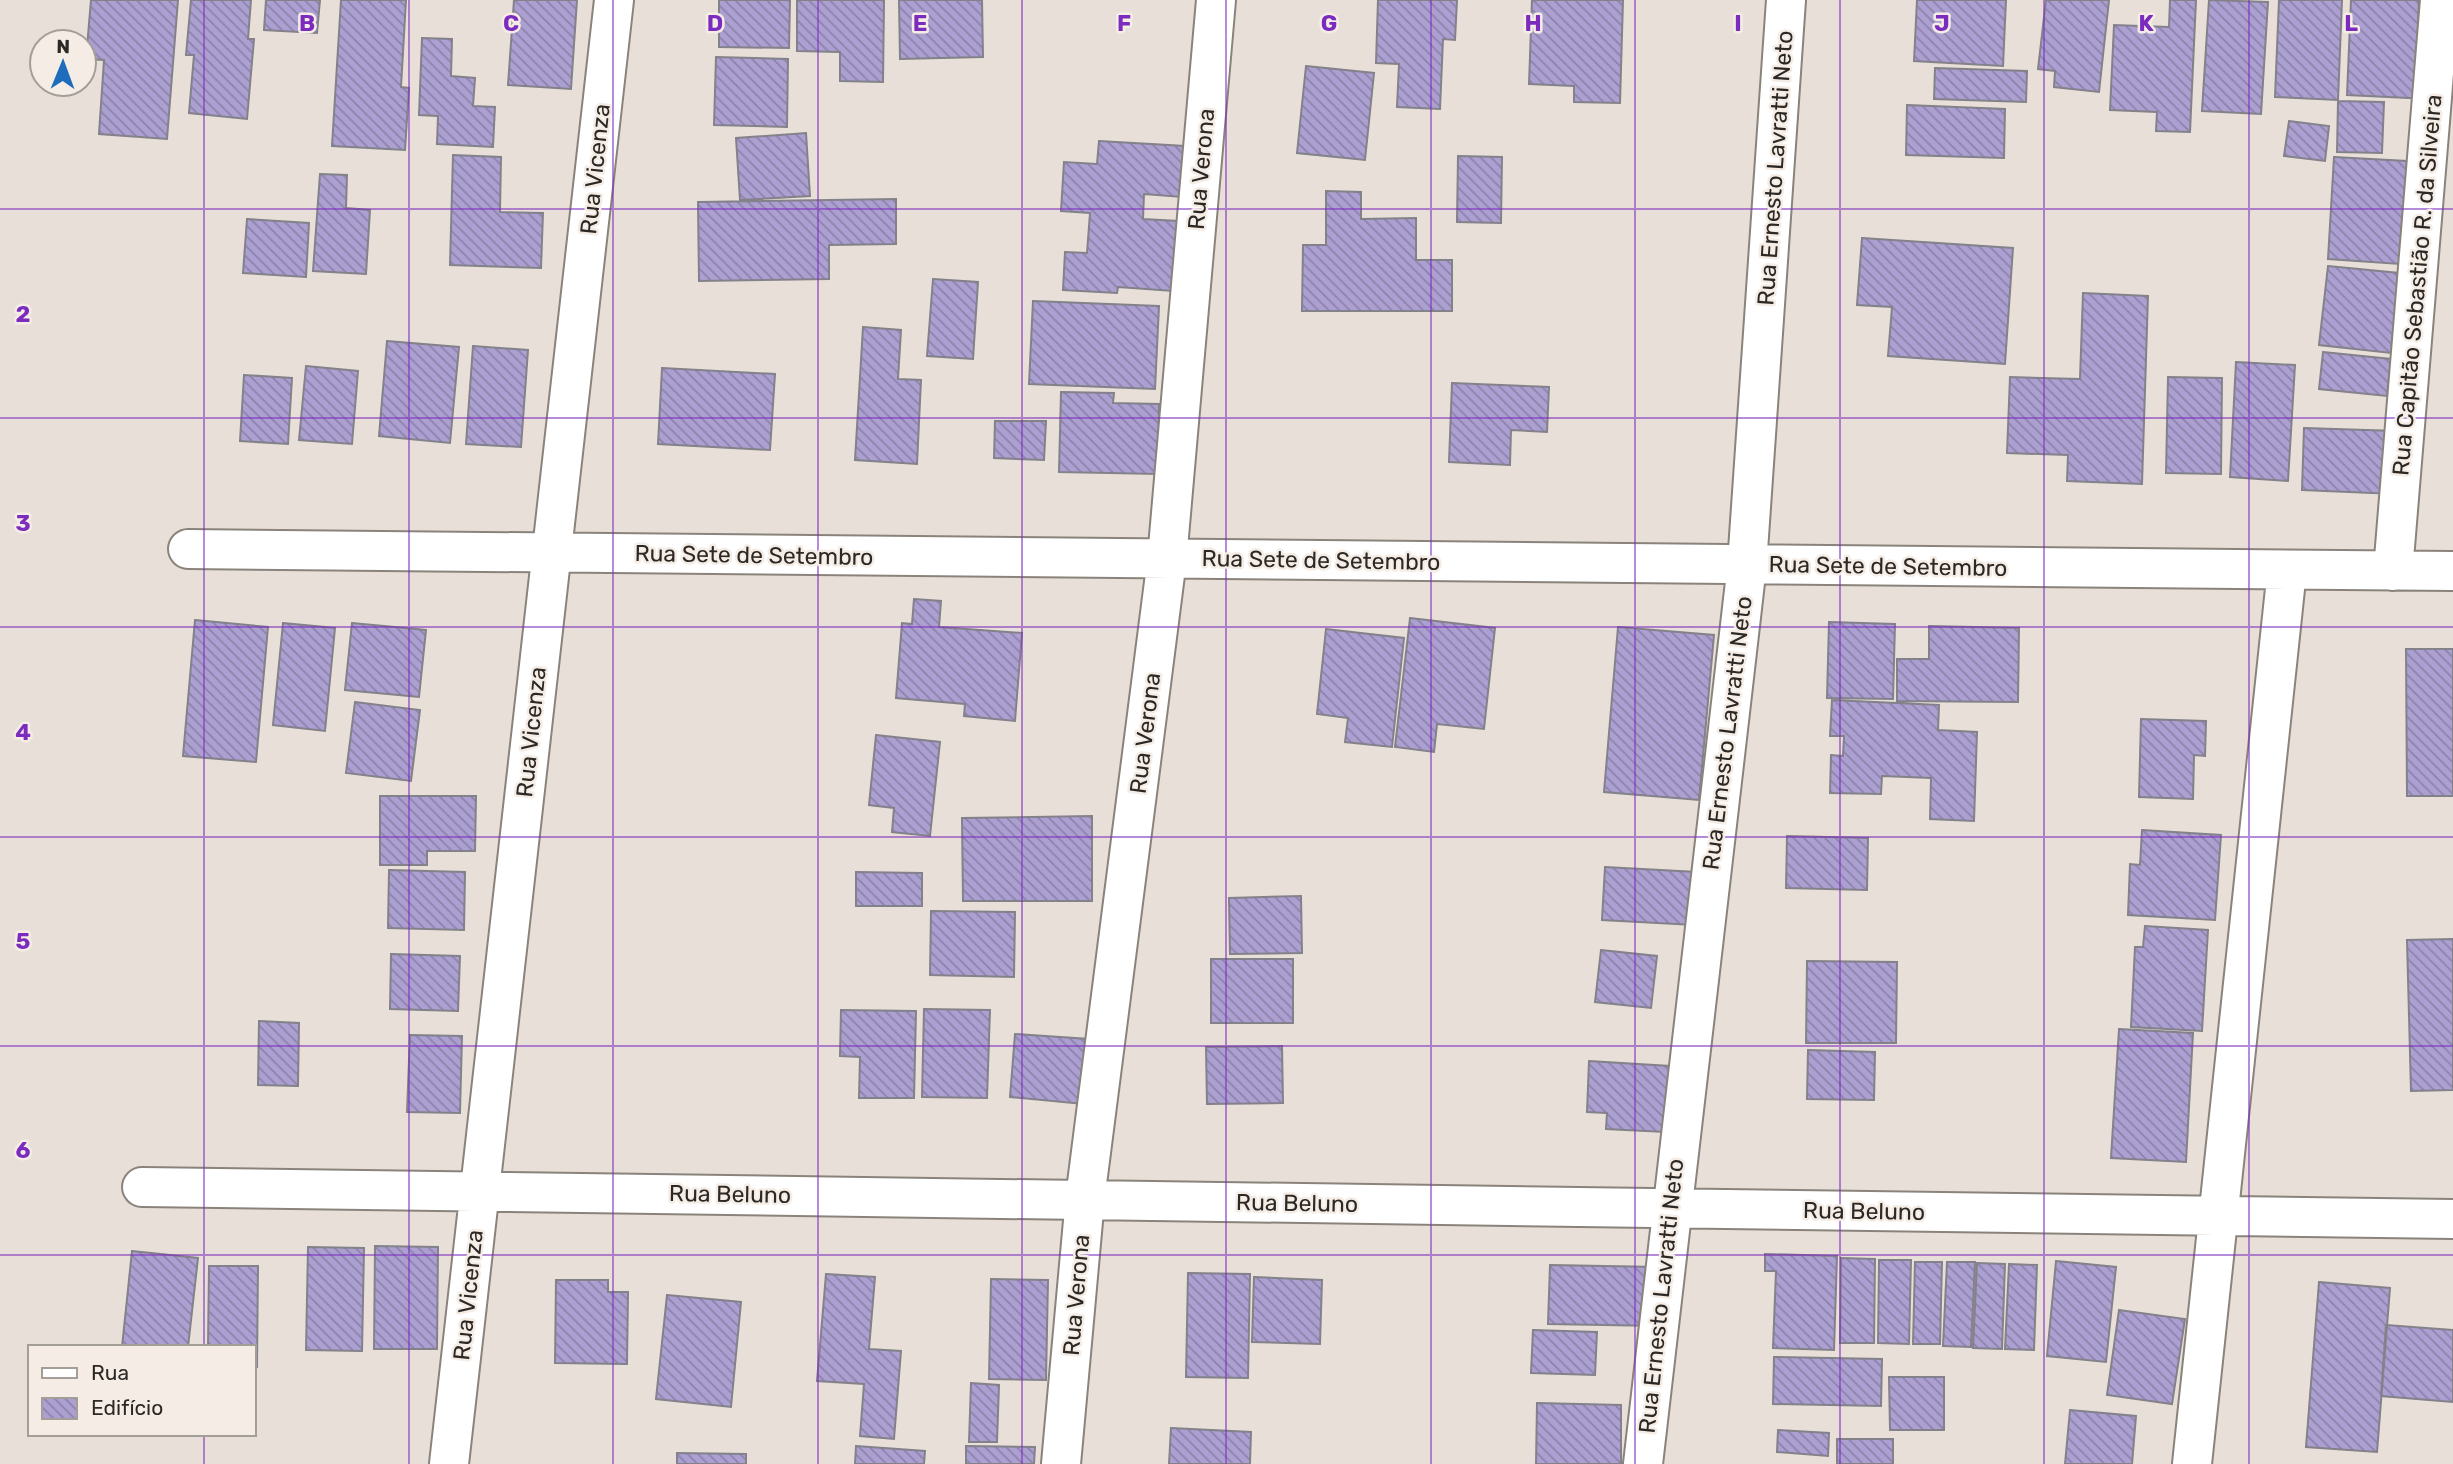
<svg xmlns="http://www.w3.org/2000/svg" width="2453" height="1464" viewBox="0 0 2453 1464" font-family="Rubik,sans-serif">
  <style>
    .building { fill: url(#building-back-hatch); stroke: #83818a; stroke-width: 2 }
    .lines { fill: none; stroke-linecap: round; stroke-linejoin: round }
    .minor-casing { stroke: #8a837c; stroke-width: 42 }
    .minor { stroke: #fff; stroke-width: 38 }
    .grid { fill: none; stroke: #7b2cbf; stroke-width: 2; stroke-opacity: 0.55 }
    .labels { text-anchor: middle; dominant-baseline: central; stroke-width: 5; stroke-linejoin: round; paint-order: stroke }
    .street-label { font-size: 23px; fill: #2b2825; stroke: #f5ede5 }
    .grid-label { font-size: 23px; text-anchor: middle; font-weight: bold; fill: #7b2cbf; stroke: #f5ede5; stroke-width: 5; stroke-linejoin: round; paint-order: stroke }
  </style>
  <defs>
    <pattern id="building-back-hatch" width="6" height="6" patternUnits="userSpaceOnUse" patternTransform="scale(1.75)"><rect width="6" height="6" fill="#aca0d2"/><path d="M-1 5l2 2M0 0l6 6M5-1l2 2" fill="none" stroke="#8c82aa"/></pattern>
  </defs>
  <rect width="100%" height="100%" fill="#e8e0d8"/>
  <path class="building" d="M91 0H178L167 139 99 134 104 60 86 59Z
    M191 0H251L248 39H254L247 119 189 113 194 55H186Z
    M266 0H320L317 33 264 30Z
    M341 0H406L401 87 409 88 405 150 332 146Z
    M514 0H577L571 89 508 85Z
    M719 0H790L789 48 719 47Z
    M797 0H884L883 82 840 81V52L797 51Z
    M899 0H982L983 57 900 59Z
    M1378 0H1457L1455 40 1443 39 1440 109 1397 107 1399 64 1376 63Z
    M1532 0H1623L1620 103 1574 102V86L1529 84Z
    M1917 0H2006L2003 66 1914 61Z
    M2046 0H2109L2099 92 2054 87 2055 71 2038 69Z
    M2170 0H2196L2190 132 2156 131 2157 112 2110 110 2114 25 2169 27Z
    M2209 0 2268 2 2261 114 2202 111Z
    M2279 0H2342L2338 100 2275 97Z
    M2351 0H2419L2417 49 2428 99 2347 95Z
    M422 38 452 39 451 76 475 78 473 106 495 107 493 147 437 144 438 116 419 115Z
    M716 57 788 59 787 127 714 125Z
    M1306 66 1374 73 1365 160 1297 153Z
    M1935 68 2027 71 2026 102 1934 99Z
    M2338 101 2384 102 2382 153 2337 152Z
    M1907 105 2005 109 2004 158 1906 155Z
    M2289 121 2329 126 2325 161 2284 156Z
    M806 133 810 196 740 200 736 138Z
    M1099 141 1185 146 1182 197 1144 194 1143 219 1178 221 1173 291 1118 287 1117 293 1063 290 1065 252 1087 253 1090 213 1061 211 1064 162 1097 164Z
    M453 155 501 157 500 212 543 213 541 268 450 265Z
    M1458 156 1502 157 1501 223 1457 222Z
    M2334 157 2407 161 2400 264 2328 259Z
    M320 174 347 175 346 208 370 210 366 274 313 271Z
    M1326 191 1361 192V219L1416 218V260H1452V311H1302L1303 245H1326Z
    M896 199V244L829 245V279L699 281 698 202Z
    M247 219 309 223 306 277 243 273Z
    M1862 238 2013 248 2005 364 1888 356 1892 307 1857 305Z
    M2328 266 2399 273 2391 353 2319 345Z
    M933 279 978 282 973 359 927 356Z
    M2083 293 2148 296 2142 484 2067 481 2068 455 2007 453 2010 377 2080 379Z
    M1033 301 1159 306 1155 389 1029 384Z
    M863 327 901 330 898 379 921 380 917 464 855 460Z
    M387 341 459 347 450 443 379 436Z
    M473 346 528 350 521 447 466 444Z
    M2323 352 2391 359 2387 396 2319 389Z
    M2236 362 2295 365 2288 481 2230 477Z
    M306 366 358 371 352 444 299 440Z
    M662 368 775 374 770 450 658 444Z
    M244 375 292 378 288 444 240 441Z
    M2168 377 2222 378 2221 474 2166 473Z
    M1452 383 1549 387 1547 432 1511 430 1510 465 1449 462Z
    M1061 392 1114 393 1113 403 1159 404 1158 474 1059 472Z
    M995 421H1046L1044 460 994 458Z
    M2304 428 2397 431 2395 494 2302 490Z
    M914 599 941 601 939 627 1022 633 1015 721 964 716 965 704 896 698 902 623 912 624Z
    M1410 618 1495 628 1484 729 1437 724 1434 752 1395 747Z
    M195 620 268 627 256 762 183 756Z
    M1829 622 1895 624 1893 699 1827 698Z
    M283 623 335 628 325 731 273 725Z
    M352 623 426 630 419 697 345 690Z
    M1929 626 2019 628 2018 702 1897 701V659H1929Z
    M1618 627 1714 635 1699 800 1604 792Z
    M1326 629 1404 638 1392 747 1345 742 1348 718 1317 714Z
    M2406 649H2453V796H2407Z
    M1832 700 1939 705 1938 730 1977 732 1974 821 1930 819 1931 778 1882 776 1881 794 1830 793 1831 755 1843 756 1844 736H1830Z
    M355 702 420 710 411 781 346 773Z
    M2141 719 2206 721 2205 756 2194 755 2193 799 2139 797Z
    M876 735 940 742 930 836 892 832 894 808 869 805Z
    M380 796H476L475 851H427V865H380Z
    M1092 816V901H963L962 818Z
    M2142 830 2221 835 2215 920 2128 915 2130 864 2140 865Z
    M1787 836 1868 838 1867 890 1786 888Z
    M1605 867 1697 872 1694 925 1602 920Z
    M389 870 465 872 464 930 388 928Z
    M856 872 922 873V906H856Z
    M1301 896 1302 953 1230 954 1229 898Z
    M931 911 1015 912 1014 977 930 975Z
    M2145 926 2208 930 2202 1031 2131 1027 2135 947H2143Z
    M2453 939V1090L2411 1091 2407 940Z
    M1601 950 1657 956 1651 1008 1595 1002Z
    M391 954 460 956 458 1011 390 1009Z
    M1211 959H1293V1023H1211Z
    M1807 961 1897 962 1896 1043H1806Z
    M924 1009 990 1010 987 1098 922 1097Z
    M841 1010 916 1011 914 1098H859L860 1057 840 1056Z
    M259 1021 299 1023 298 1086 258 1085Z
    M2119 1029 2193 1033 2186 1162 2111 1158Z
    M1015 1034 1089 1039 1083 1104 1010 1097Z
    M410 1035 462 1036 460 1113 407 1112Z
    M1282 1046 1283 1103 1207 1104 1206 1047Z
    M1808 1050 1875 1052 1874 1100 1807 1099Z
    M1589 1061 1670 1066 1665 1132 1606 1129 1607 1113 1587 1112Z
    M375 1246 438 1247 437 1349H374Z
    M308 1247 364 1248 362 1351 306 1350Z
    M132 1251 198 1258 188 1347H122Z
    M1765 1254 1837 1256 1834 1350 1773 1348 1776 1271H1765Z
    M1841 1258 1875 1259 1874 1343H1840Z
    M1879 1260H1911L1909 1344 1878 1343Z
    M2056 1261 2116 1267 2106 1362 2047 1356Z
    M1915 1262H1942L1940 1344H1913Z
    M1947 1262H1975L1971 1347 1943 1346Z
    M1977 1263 2005 1264 2002 1349 1973 1348Z
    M2009 1264 2037 1265 2034 1350 2005 1349Z
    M1550 1265 1659 1267 1658 1326 1548 1324Z
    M209 1266H258L257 1367H254V1347H208Z
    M1188 1273 1250 1274 1248 1378 1186 1377Z
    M826 1274 875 1277 869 1349 901 1351 894 1439 860 1436 864 1384 817 1381Z
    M1254 1277 1322 1280 1320 1344 1252 1342Z
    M991 1279 1048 1280 1046 1380 989 1379Z
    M556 1280H608V1292H628L627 1364 555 1363Z
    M2319 1282 2390 1288 2377 1452 2306 1447Z
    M667 1295 741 1302 731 1407 656 1399Z
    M2119 1310 2185 1319 2172 1404 2107 1395Z
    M2386 1325 2453 1330V1402L2381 1396Z
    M1533 1330 1597 1332 1595 1375 1531 1373Z
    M1774 1357 1882 1359 1881 1406 1773 1404Z
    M1889 1377H1944V1430H1890Z
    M971 1383 999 1385 997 1442H969Z
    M1537 1403 1621 1405V1464H1536Z
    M2070 1410 2136 1416 2132 1464H2065Z
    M1171 1428 1251 1432 1250 1464H1169Z
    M1778 1430 1829 1433 1828 1456 1777 1452Z
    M1837 1439H1893V1464H1837Z
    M856 1446 925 1451 924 1464H855Z
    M966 1446 1035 1447 1034 1464H966Z
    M677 1453 746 1454V1464H677Z"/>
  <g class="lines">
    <g class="minor-casing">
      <path id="minor" d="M188 549 2453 571
        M2393 571 2440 0
        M142 1187 2453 1219
        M449 1464 614 0
        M1061 1464 1085 1199 1167 559 1216 0
        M1643 1464 1747 565 1786 0
        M2192 1464 2287 570"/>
    </g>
    <use href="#minor" class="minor"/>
  </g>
  <path class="grid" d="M204 0V1347M409 0V1464M613 0V1464M818 0V1464M1022 0V1464M1226 0V1464M1431 0V1464M1635 0V1464M1840 0V1464M2044 0V1464M2249 0V1464M0 209H2453M0 418H2453M0 627H2453M0 837H2453M0 1046H2453M0 1255H2453M204 1434V1464"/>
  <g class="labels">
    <g class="street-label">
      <text transform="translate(1775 168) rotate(-86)">Rua Ernesto Lavratti Neto</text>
      <text transform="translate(595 169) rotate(-84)">Rua Vicenza</text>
      <text transform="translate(1201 169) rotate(-85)">Rua Verona</text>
      <text transform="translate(2417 285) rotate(-85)">Rua Capitão Sebastião R. da Silveira</text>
      <text transform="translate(754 555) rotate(1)">Rua Sete de Setembro</text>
      <text transform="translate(1321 560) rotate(1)">Rua Sete de Setembro</text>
      <text transform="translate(1888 566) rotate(1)">Rua Sete de Setembro</text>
      <text transform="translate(531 732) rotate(-84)">Rua Vicenza</text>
      <text transform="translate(1145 733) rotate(-83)">Rua Verona</text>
      <text transform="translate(1727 733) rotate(-83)">Rua Ernesto Lavratti Neto</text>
      <text transform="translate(730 1194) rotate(1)">Rua Beluno</text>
      <text transform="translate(1297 1203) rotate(1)">Rua Beluno</text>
      <text transform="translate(1864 1211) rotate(1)">Rua Beluno</text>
      <text transform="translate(468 1295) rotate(-84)">Rua Vicenza</text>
      <text transform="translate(1076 1295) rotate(-85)">Rua Verona</text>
      <text transform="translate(1661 1296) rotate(-84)">Rua Ernesto Lavratti Neto</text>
    </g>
  </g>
  <g class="grid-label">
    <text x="307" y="31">B</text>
    <text x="511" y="31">C</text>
    <text x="715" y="31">D</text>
    <text x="920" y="31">E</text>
    <text x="1124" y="31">F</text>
    <text x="1329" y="31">G</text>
    <text x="1533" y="31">H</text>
    <text x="1738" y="31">I</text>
    <text x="1942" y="31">J</text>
    <text x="2146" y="31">K</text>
    <text x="2351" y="31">L</text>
    <text x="23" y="322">2</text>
    <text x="23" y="531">3</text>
    <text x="23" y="740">4</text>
    <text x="23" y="949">5</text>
    <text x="23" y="1158">6</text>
  </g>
  <rect x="28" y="1345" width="228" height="91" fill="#f5ede5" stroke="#a49e98" stroke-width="2"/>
  <rect x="42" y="1368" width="35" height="10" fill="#ffffff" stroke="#a49e98" stroke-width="2"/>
  <text x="91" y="1380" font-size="21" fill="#2b2825">Rua</text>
  <rect x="42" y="1398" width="35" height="21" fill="url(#building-back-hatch)" stroke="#a49e98" stroke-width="2"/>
  <text x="91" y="1415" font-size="21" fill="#2b2825">Edifício</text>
  <g transform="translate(63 63) rotate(1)"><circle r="33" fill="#f5ede5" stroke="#a49e98" stroke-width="2"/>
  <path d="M0-5L12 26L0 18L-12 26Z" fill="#1e6cbb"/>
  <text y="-10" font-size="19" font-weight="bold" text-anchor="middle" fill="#2b2825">N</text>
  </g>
</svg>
